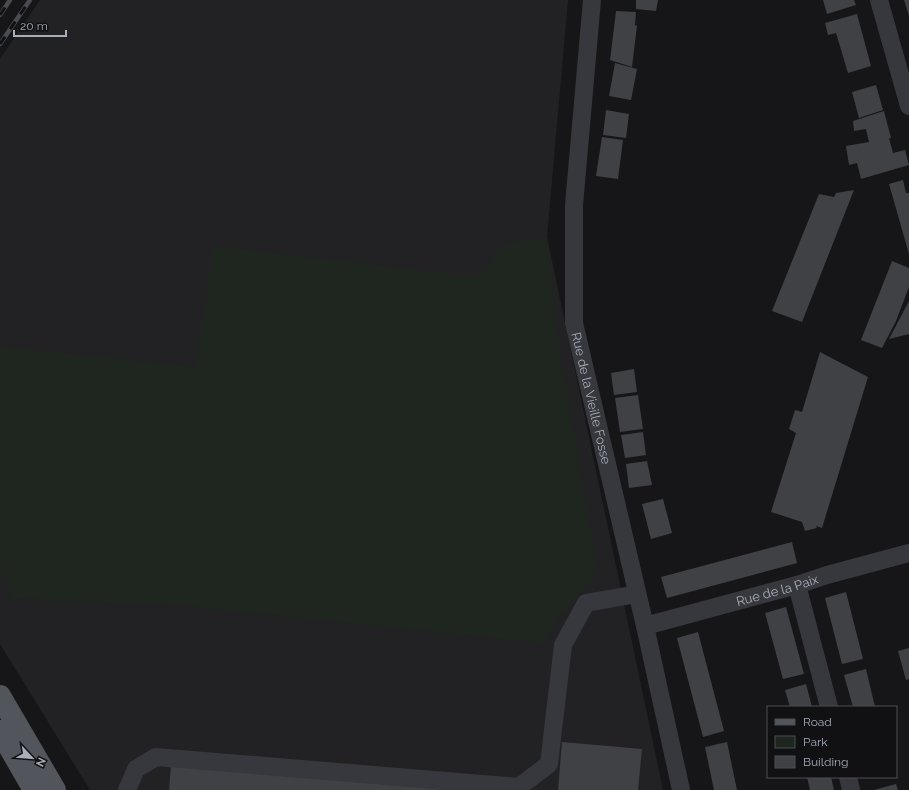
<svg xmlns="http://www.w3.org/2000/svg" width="909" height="790" viewBox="0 0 909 790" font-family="Raleway,sans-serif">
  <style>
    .built { fill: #222225 }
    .green { fill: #1e261f }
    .building { fill: #404145 }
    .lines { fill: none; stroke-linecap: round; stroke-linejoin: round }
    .minor { stroke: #37383d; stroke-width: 18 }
    .major { stroke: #53555c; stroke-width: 22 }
    .rail-casing { stroke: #4a4c52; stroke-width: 4.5 }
    .rail { stroke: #111113; stroke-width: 3; stroke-dasharray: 9; stroke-linecap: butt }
    .labels { text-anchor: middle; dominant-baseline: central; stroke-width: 3.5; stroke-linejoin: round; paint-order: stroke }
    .street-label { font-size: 13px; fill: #a8adb8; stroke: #111113 }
  </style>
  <rect width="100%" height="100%" fill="#161618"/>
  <path class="built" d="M40 0H568L547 237 663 790H90L0 644V59Z"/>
  <path class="green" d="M547 237 557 338 576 446 584 500 597 564 590 583 555 621 544 643 186 606 12 598 0 567V346L196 367 213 246 446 273H484L502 244Z"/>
  <path class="building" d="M636 0H658L656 11 636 9Z
    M823 0H854L856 5 827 14Z
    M904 0H909V16Z
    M616 11 636 12 635 25 637 26 632 67 610 60Z
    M857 14 871 66 848 73 836 33 828 35 825 23Z
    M615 63 637 69 631 100 609 96Z
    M876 85 883 110 859 118 852 92Z
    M606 110 629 114 626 138 603 135Z
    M884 111 891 138 881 140 889 138 893 153 905 150 909 165 861 179 857 163 849 165 846 146 869 142 866 129 854 131 853 121Z
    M602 137 623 140 618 179 596 176Z
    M903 180 906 193H909V254L889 184Z
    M854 190 802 322 772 311 819 194 834 197 836 193Z
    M892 261 909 268V287L896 321 882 348 861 340Z
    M909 301V334L889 339Z
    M820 352 868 377 822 528 816 526 817 528 805 531 802 522 771 512 796 433 789 429 795 410 802 412Z
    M634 369 637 392 614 395 611 373Z
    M638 395 643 429 620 432 615 398Z
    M643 432 646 455 625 458 621 435Z
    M647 461 652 485 629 488 626 464Z
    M663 499 672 533 651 539 642 504Z
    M792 542 797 563 667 598 661 577Z
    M846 592 863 659 842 664 825 598Z
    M786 607 804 674 783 679 765 613Z
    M698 632 724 731 703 737 677 638Z
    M909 648V679L906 680 898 651Z
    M866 669 875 707H853L844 675Z
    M806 684 812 707H790L785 690Z
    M562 742 642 749 638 790H558Z
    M727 742 737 790H714L705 747Z
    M171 766 448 790H169Z
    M807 777H831L834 790H810Z
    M896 784 898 790H874Z"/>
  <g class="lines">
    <g class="minor">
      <path id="s1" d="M592 0 574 205V323L645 626 681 790"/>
      <path d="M879 0 909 106"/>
      <path d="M797 585 829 707"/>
      <path id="s2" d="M645 626 797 585 827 575 909 553"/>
      <path d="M848 777 851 790"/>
      <path d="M127 790 136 769 156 757 519 787 549 764 563 645 586 603 637 594"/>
    </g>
    <path class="major" d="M0 696 55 790
      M0 731 34 790"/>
    <g class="rail-casing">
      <path id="rail" d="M0 15 10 0
        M0 44 30 0"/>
    </g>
    <use href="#rail" class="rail"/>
  </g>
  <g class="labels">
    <g class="street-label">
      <text stroke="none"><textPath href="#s1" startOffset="401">Rue de la Vieille Fosse</textPath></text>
      <text stroke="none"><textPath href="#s2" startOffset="137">Rue de la Paix</textPath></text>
    </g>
  </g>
  <rect x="767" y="706" width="130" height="72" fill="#111113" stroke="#4d4f55"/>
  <rect x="775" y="719" width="20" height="6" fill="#53555c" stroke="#4d4f55"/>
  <text x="803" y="726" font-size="12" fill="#a8adb8">Road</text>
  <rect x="775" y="736" width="20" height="12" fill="#1e261f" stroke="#4d4f55"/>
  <text x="803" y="746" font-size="12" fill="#a8adb8">Park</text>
  <rect x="775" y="756" width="20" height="12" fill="#404145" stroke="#4d4f55"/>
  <text x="803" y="766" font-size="12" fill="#a8adb8">Building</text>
  <g transform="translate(32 758) rotate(116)" stroke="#111113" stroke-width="3" paint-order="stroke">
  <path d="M0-3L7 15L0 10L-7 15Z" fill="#a8adb8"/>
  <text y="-6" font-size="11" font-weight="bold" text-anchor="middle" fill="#a8adb8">N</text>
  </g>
  <path d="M14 30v6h52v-6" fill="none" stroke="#a8adb8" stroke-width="2"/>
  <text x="20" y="30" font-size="12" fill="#a8adb8" stroke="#111113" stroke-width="3" paint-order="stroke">20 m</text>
</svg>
